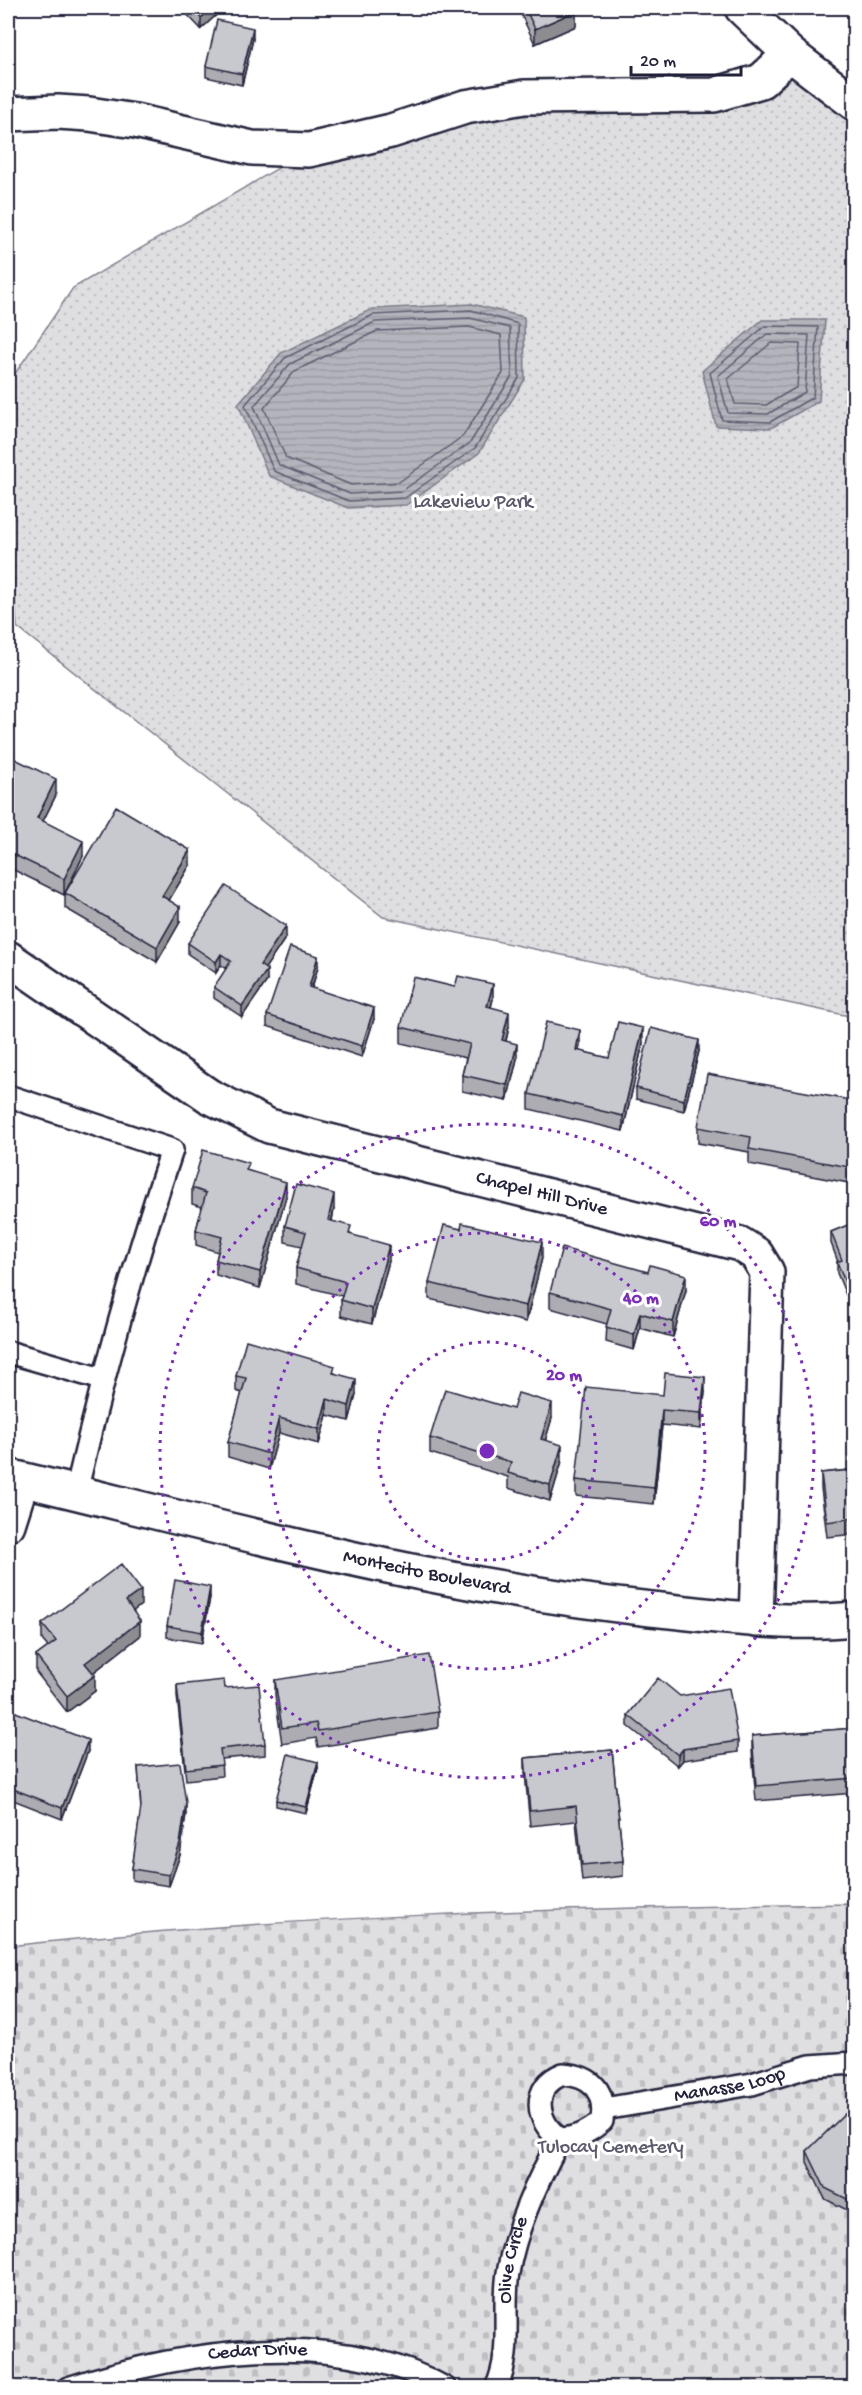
<svg xmlns="http://www.w3.org/2000/svg" width="862" height="2395" viewBox="0 0 862 2395" font-family="'Gochi Hand',sans-serif">
  <style>
    .green { fill: url(#green-dots); stroke: #80808e; stroke-width: 1.5 }
    .cemetery { fill: url(#cemetery-stones); stroke: #80808e; stroke-width: 1.5 }
    .water { fill: url(#water-rules); stroke: #7a7a88; stroke-width: 1.5 }
    .lines { fill: none; stroke-linecap: round; stroke-linejoin: round }
    .shore { stroke: #5c5c6f; stroke-width: 1.5 }
    .lane-casing { stroke: #22223b; stroke-width: 26 }
    .street-casing { stroke: #22223b; stroke-width: 38 }
    .secondary-casing { stroke: #22223b; stroke-width: 38 }
    .lane { stroke: #fff; stroke-width: 21 }
    .street { stroke: #fff; stroke-width: 33 }
    .secondary { stroke: #fff; stroke-width: 33 }
    .wall { fill: #acacb2; stroke: #22223b; stroke-width: 1.5 }
    .shaded-wall { fill: #8c8c91; stroke: #22223b; stroke-width: 1.5 }
    .building { fill: #c8c8cf; stroke: #22223b; stroke-width: 1.5 }
    .ring { fill: none; stroke: #7b2cbf; stroke-width: 3; stroke-dasharray: 3 6 }
    .labels { text-anchor: middle; dominant-baseline: central; stroke-width: 6; stroke-linejoin: round; paint-order: stroke }
    .park-label { font-size: 20px; fill: #5b5b6d; stroke: #fff }
    .street-label { font-size: 20px; fill: #22223b; stroke: #fff }
    .centre { fill: #7b2cbf; stroke: #fff; stroke-width: 3 }
    .ring-label { font-size: 18px; text-anchor: middle; font-weight: bold; fill: #7b2cbf; stroke: #fff; stroke-width: 6; stroke-linejoin: round; paint-order: stroke }
  </style>
  <defs>
    <pattern id="green-dots" width="8" height="8" patternUnits="userSpaceOnUse" patternTransform="scale(1.5)"><rect width="8" height="8" fill="#dfdfe2"/><path d="M2 2h.1M6 6h.1" fill="none" stroke="#bfbfc3" stroke-width="1.8" stroke-linecap="round"/></pattern>
    <pattern id="cemetery-stones" width="16" height="16" patternUnits="userSpaceOnUse" patternTransform="scale(1.5)"><rect width="16" height="16" fill="#dfdfe2"/><path d="M2 7V4a2 2 0 0 1 4 0v3zM10 15v-3a2 2 0 0 1 4 0v3z" fill="#bfbfc3"/></pattern>
    <pattern id="water-rules" width="6" height="5" patternUnits="userSpaceOnUse" patternTransform="scale(1.5)"><rect width="6" height="5" fill="#b4b4bc"/><path d="M0 2.5h6" fill="none" stroke="#9a9aa2"/></pattern>
  </defs>
  <rect width="100%" height="100%" fill="#fff"/>
  <filter id="ink" filterUnits="userSpaceOnUse"><feTurbulence type="fractalNoise" baseFrequency=".0167" numOctaves="2"/><feDisplacementMap in="SourceGraphic" scale="12" xChannelSelector="R" yChannelSelector="G"/><feConvolveMatrix kernelMatrix="1 2 1 2 8 2 1 2 1" color-interpolation-filters="sRGB"/></filter>
  <g filter="url(#ink)">
    <path class="green" d="M791 54 854 103V1017L383 917 17 627 8 500V384L73 288 309 150 465 107 714 95Z"/>
    <path class="cemetery" d="M854 1904V2387H8V1946C289 1915 572 1908 854 1904Z"/>
    <path class="water" d="M472 304 524 317 525 379 479 453 406 505 348 508 269 476 238 404 281 353 372 309Z
      M762 320H825L819 401 771 428 716 426 702 371Z"/>
    <g class="lines">
      <path class="shore" d="M471 310 518 324 519 378 475 448 405 498 349 501 274 471 245 405 285 358 373 315Z
        M470 318 510 328 512 376 470 443 402 491 350 494 279 465 254 406 290 364 375 322Z
        M765 326 818 327 813 397 770 422 722 420 710 373Z
        M469 327 501 335 503 373 463 436 399 482 351 485 286 458 264 408 295 371 377 331Z
        M767 334 809 335 805 392 768 414 728 413 718 376Z
        M771 343 800 344 797 387 766 405 735 404 728 379Z"/>
      <g class="lane-casing">
        <g id="lane">
          <path d="M8 1096 172 1150C134 1263 103 1376 76 1492"/>
          <path d="M8 1352 102 1379"/>
          <path d="M563 2074C593 2076 606 2092 602 2121 588 2133 577 2138 560 2139 535 2122 531 2086 563 2074Z"/>
          <path id="s1" d="M604 2109 752 2084 810 2066 854 2063"/>
          <path id="s2" d="M68 2388C180 2351 337 2326 445 2388"/>
          <path id="s3" d="M496 2388C513 2353 502 2311 508 2273 516 2226 537 2181 560 2139"/>
        </g>
      </g>
      <g class="street-casing">
        <g id="street">
          <path d="M8 114 58 112 89 114 135 121 252 148 309 150 391 131 465 107 524 97 714 95 761 81 790 54"/>
          <path id="s4" d="M8 958 209 1096 269 1126 740 1244 756 1254 767 1272 756 1620"/>
          <path d="M8 1524 22 1480"/>
        </g>
      </g>
      <g class="secondary-casing">
        <g id="secondary">
          <path d="M742 8 790 54 854 103"/>
          <path id="s5" d="M8 1476C221 1527 433 1586 651 1609 718 1616 787 1626 854 1619"/>
        </g>
      </g>
      <use href="#lane" class="lane"/>
      <use href="#street" class="street"/>
      <use href="#secondary" class="secondary"/>
    </g>
    <path class="wall" d="M181 8H224L201 29Z
      M518 8H575L576 26 535 44Z
      M253 39 242 85 206 77V66Z
      M8 769 56 795 43 821 83 856 68 887 190 865 169 900 180 922 157 962 65 908V894L64 895 8 867Z
      M286 937 265 968 267 981 242 1017 214 998V987L227 969 221 965 216 973 188 954V943Z
      M318 967 312 988 374 1019 362 1057 267 1026V1015Z
      M493 999 491 1007 509 1027 506 1041 517 1059 507 1101 462 1091V1075L466 1058 401 1043V1027Z
      M643 1043 623 1131 529 1109V1094L580 1045 579 1051 609 1058Z
      M699 1051 684 1111 636 1099V1088Z
      M855 1101V1150L849 1183 749 1164V1152L698 1143V1127Z
      M249 1171 286 1197 260 1288 216 1275V1260L218 1252 196 1245V1230L202 1207 192 1204V1188Z
      M334 1210 332 1221 389 1261 372 1324 341 1316V1300L342 1296 296 1284V1268L302 1246 285 1242V1226Z
      M855 1222V1312H853L837 1273V1262H838L831 1243V1232Z
      M542 1258 526 1322 429 1299V1283Z
      M686 1290 673 1337 640 1328 634 1350 606 1342 607 1324 550 1308V1292Z
      M335 1373 356 1395 349 1421 327 1415 319 1444 279 1433 269 1469 228 1457V1442L242 1393 236 1391V1376Z
      M705 1392 701 1429 662 1425 654 1504 576 1496V1480L663 1395Z
      M513 1409 552 1418 545 1441 562 1461 550 1501 508 1488V1477L430 1453V1438Z
      M849 1448H855V1534L827 1537 821 1488V1473L849 1470Z
      M210 1597 202 1643 167 1637V1626Z
      M141 1605 133 1611 140 1636 93 1673 95 1691 67 1712 36 1672V1656L48 1647 42 1640V1624Z
      M275 1680 438 1712V1728L318 1747 316 1738 282 1744 275 1695Z
      M177 1685 225 1688 265 1744V1755L221 1759 222 1776 186 1780 177 1696Z
      M680 1696 738 1741V1752L683 1760 678 1766 628 1726V1715Z
      M8 1726 88 1751 62 1819 8 1798Z
      M855 1728V1793L756 1801 752 1751V1736Z
      M612 1750 623 1861V1876L582 1881 576 1821 530 1826 525 1773V1758Z
      M138 1767 186 1814 180 1855 169 1886 132 1880V1869L141 1810Z
      M318 1768 306 1813 276 1806V1800Z
      M855 2117V2214L825 2199 807 2162V2151Z"/>
    <path class="shaded-wall" d="M212 8H224L201 29V18Z
      M576 11V26L535 44V29Z
      M253 28V39L242 85V74Z
      M56 779V795L37 833V818Z
      M83 841V856L64 895V879Z
      M190 850V865L162 912V896Z
      M180 907V922L157 962V947Z
      M286 926V937L260 976V965Z
      M221 954V965L216 973V962Z
      M318 956V967L309 997V987Z
      M267 970V981L242 1017V1006Z
      M493 984V999L487 1022V1006Z
      M374 1008V1019L362 1057V1046Z
      M509 1012V1027L502 1056V1040Z
      M643 1028V1043L623 1131V1116Z
      M580 1030V1045L576 1066V1050Z
      M699 1040V1051L684 1111V1100Z
      M517 1044V1059L507 1101V1085Z
      M855 1135V1150L849 1183V1167Z
      M286 1182V1197L260 1288V1272Z
      M334 1194V1210L328 1235V1220Z
      M542 1242V1258L526 1322V1306Z
      M389 1245V1261L372 1324V1309Z
      M686 1275V1290L673 1337V1322Z
      M853 1301H855V1312H853Z
      M640 1313V1328L634 1350V1335Z
      M705 1377V1392L701 1429V1413Z
      M356 1379V1395L349 1421V1406Z
      M327 1399V1415L319 1444V1429Z
      M552 1403V1418L541 1455V1439Z
      M662 1410V1425L654 1504V1488Z
      M279 1418V1433L269 1469V1454Z
      M562 1445V1461L550 1501V1485Z
      M210 1587V1597L202 1643V1632Z
      M141 1590V1605L126 1617V1601Z
      M140 1621V1636L85 1679V1663Z
      M95 1675V1691L67 1712V1696Z
      M88 1740V1751L62 1819V1808Z
      M683 1749V1760L678 1766V1755Z
      M318 1762V1768L306 1813V1807Z
      M186 1803V1814L180 1855 169 1886V1875Z"/>
    <path class="building" d="M191 8H212L201 18Z
      M525 8H575L576 11 535 29Z
      M217 20 253 28 242 74 206 66Z
      M13 758 56 779 37 818 83 841 64 879 8 852V769Z
      M116 806 190 850 162 896 180 907 157 947 65 893Z
      M226 886 286 926 260 965 267 970 242 1006 214 987 231 961 221 954 216 962 188 943Z
      M290 947 318 956 309 987 374 1008 362 1046 267 1015Z
      M458 976 493 984 487 1006 509 1012 502 1040 517 1044 507 1085 462 1075 470 1044 401 1027 413 977 455 987Z
      M546 1022 580 1030 576 1050 609 1058 618 1022 643 1028 623 1116 529 1094Z
      M651 1028 699 1040 684 1100 636 1088Z
      M707 1074 855 1101V1135L849 1167 749 1149 751 1137 698 1127Z
      M203 1150 249 1163 246 1170 286 1182 260 1272 216 1260 222 1237 196 1230 206 1193 192 1188Z
      M296 1184 334 1194 328 1220 351 1226 349 1234 389 1245 372 1309 341 1300 346 1282 296 1268 306 1232 285 1226Z
      M855 1222V1301H853L837 1262 842 1260 831 1232Z
      M462 1223 542 1242 526 1306 429 1283 444 1225 461 1229Z
      M562 1248 648 1272 650 1265 686 1275 673 1322 640 1313 634 1335 606 1327 611 1309 550 1292Z
      M246 1340 335 1366 333 1373 356 1379 349 1406 327 1399 319 1429 279 1418 269 1454 228 1442 246 1378 236 1376Z
      M665 1373 705 1377 701 1413 662 1410 654 1488 576 1480 586 1387 663 1395Z
      M445 1389 513 1409 518 1393 552 1403 541 1439 562 1445 550 1485 508 1473 511 1462 430 1438Z
      M849 1448H855V1518L827 1522 821 1473 851 1470Z
      M121 1564 141 1590 126 1601 140 1621 85 1663 95 1675 67 1696 36 1656 56 1641 42 1624Z
      M175 1580 210 1587 202 1632 167 1626Z
      M429 1655 438 1712 318 1731 316 1723 282 1728 275 1680Z
      M658 1678 680 1696 729 1688 738 1741 683 1749 678 1755 628 1715Z
      M224 1680 225 1688 259 1685 265 1744 220 1749 222 1765 186 1769 177 1685Z
      M13 1711 88 1740 62 1808 8 1787V1726Z
      M855 1728V1778L756 1786 752 1736Z
      M612 1750 623 1861 582 1865 576 1806 530 1811 525 1758Z
      M288 1754 318 1762 306 1807 276 1800Z
      M180 1763 186 1803 180 1844 169 1875 132 1869 141 1807 138 1767Z
      M846 2113 855 2117V2203L825 2188 807 2151Z"/>
  </g>
  <g class="ring">
    <circle cx="487" cy="1451" r="109"/>
    <circle cx="487" cy="1451" r="218"/>
    <circle cx="487" cy="1451" r="327"/>
  </g>
  <g class="labels">
    <g class="park-label">
      <text x="473" y="503">Lakeview Park</text>
      <text x="611" y="2148">Tulocay Cemetery</text>
    </g>
    <g class="street-label">
      <text stroke="none"><textPath href="#s4" startOffset="592">Chapel Hill Drive</textPath></text>
      <text stroke="none"><textPath href="#s5" startOffset="430">Montecito Boulevard</textPath></text>
      <text stroke="none"><textPath href="#s1" startOffset="128">Manasse Loop</textPath></text>
      <text stroke="none"><textPath href="#s3" startOffset="130">Olive Circle</textPath></text>
      <text stroke="none"><textPath href="#s2" startOffset="194">Cedar Drive</textPath></text>
    </g>
  </g>
  <circle cx="487" cy="1451" r="9" class="centre"/>
  <g class="ring-label">
    <text x="718" y="1226">60 m</text>
    <text x="641" y="1303">40 m</text>
    <text x="564" y="1380">20 m</text>
  </g>
  <rect width="862" height="2395" fill="none" stroke="#fff" stroke-width="30"/>
  <rect x="15" y="15" width="832" height="2365" fill="none" stroke="#22223b" stroke-width="2" filter="url(#ink)"/>
  <path d="M631 66v9h110v-9" fill="none" stroke="#22223b" stroke-width="3"/>
  <text x="640" y="66" font-size="18" fill="#22223b" stroke="#ffffff" stroke-width="4.5" paint-order="stroke">20 m</text>
</svg>
